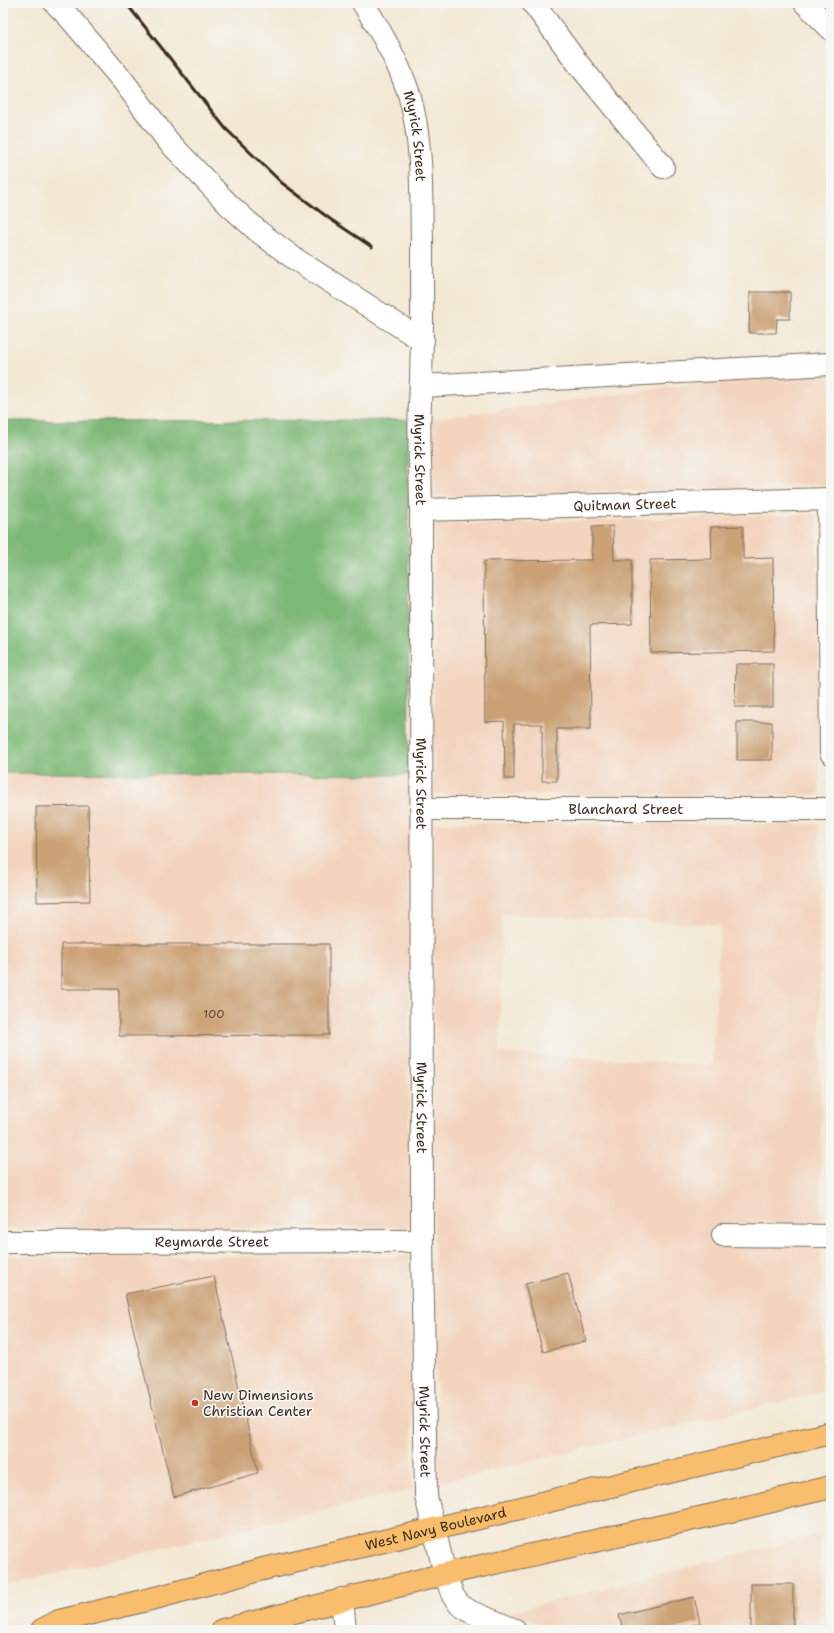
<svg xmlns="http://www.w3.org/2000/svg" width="834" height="1633" viewBox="0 0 834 1633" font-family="'Shantell Sans',sans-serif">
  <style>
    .built { fill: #f3d4be; fill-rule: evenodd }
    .forest { fill: #7eb877; stroke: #5c714a }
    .building { fill: #cba176 }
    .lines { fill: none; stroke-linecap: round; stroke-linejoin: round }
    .minor-casing { stroke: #7b6c5e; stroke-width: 24 }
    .major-casing { stroke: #7b6c5e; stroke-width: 24 }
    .minor { stroke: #fff; stroke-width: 22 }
    .major { stroke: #f9be6d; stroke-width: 22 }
    .rail { stroke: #3b2a1e; stroke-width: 3 }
    .poi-dot { fill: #c8321e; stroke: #f6f6f2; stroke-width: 1.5 }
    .labels { text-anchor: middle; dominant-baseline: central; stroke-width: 3.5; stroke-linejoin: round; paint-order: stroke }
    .number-label { font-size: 12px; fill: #5f4834 }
    .street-label { font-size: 14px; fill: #3b2a1e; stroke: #f6f6f2 }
    .poi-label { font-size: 14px; fill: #3b2a1e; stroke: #f6f6f2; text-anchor: start }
  </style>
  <rect width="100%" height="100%" fill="#f6f6f2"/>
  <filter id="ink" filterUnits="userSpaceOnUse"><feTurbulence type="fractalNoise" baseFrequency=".025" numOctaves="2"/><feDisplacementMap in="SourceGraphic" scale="8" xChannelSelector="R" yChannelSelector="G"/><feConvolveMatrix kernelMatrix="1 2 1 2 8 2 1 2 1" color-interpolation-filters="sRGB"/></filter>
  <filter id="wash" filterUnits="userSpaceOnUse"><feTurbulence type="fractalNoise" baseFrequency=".012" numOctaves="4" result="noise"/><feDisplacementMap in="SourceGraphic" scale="16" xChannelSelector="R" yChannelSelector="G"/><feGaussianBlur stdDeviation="0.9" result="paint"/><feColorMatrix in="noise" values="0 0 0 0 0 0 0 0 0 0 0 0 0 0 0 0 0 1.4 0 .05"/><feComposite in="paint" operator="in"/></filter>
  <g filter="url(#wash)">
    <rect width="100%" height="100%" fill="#f3e8d4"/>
    <path class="built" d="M831 367V484L434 496 433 419 725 380Z
      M817 514 819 795 434 794V525Z
      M3 773 409 775V1227L3 1228Z
      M434 823 819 824 822 1392 438 1483 434 1241ZM502 914 720 925 712 1065 499 1053Z
      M409 1256 413 1489 3 1586V1257Z
      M820 1534 819 1630H556L509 1612Z
      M464 1624 479 1630H438Z"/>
    <path class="forest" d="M408 420 409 775 3 773V421Z"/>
    <g id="blocks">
      <path class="building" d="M750 292H790V319H777L776 333H749Z
        M613 526 614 560H632V624L590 625 591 729H557V781H542V724H514V779H505L504 721 485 722 484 561 592 560V527Z
        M743 526V559L773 558 774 651 651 653 650 560 712 559 711 527Z
        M736 664H773V707H735Z
        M737 722H772V760H737Z
        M88 806 90 901 37 902 36 807Z
        M61 944H329V1035L119 1036V989H61Z
        M568 1273 586 1341 543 1352 525 1284Z
        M214 1276 258 1473 174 1497 125 1294Z
        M751 1584H793V1630H751Z
        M694 1597 700 1623 672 1630H623L619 1615Z"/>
    </g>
  </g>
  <g filter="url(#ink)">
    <use href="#blocks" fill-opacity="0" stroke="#7b6c5e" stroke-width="1"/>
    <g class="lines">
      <g class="minor-casing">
        <g id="minor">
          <path d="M55 3 68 16 124 82 168 141 229 205 259 232 295 259 423 341"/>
          <path id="s1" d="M363 3C381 32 398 61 409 94 423 142 421 193 422 242 422 295 423 348 420 402 418 438 421 474 421 510L422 1241 426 1496 445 1574 453 1596 460 1605 471 1612 515 1630"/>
          <path d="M533 3 579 65 663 167"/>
          <path d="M805 3 831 29"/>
          <path d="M422 386 831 364"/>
          <path id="s2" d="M421 510 829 499 831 753"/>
          <path id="s3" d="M421 809H831"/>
          <path d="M723 1235 831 1236"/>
          <path id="s4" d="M3 1242 422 1241"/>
          <path d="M342 1599 345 1630"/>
        </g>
      </g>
      <g class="major-casing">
        <g id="major">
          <path id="s5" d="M42 1630 59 1621 159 1597 263 1569 384 1541 831 1433"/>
          <path d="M223 1630 445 1574 735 1510 831 1487"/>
        </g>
      </g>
      <use href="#minor" class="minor"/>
      <use href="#major" class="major"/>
      <path class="rail" d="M126 3 226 129 282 183 330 219 372 247"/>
    </g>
  </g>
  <circle class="poi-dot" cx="195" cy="1403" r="4"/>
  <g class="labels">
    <g class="number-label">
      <text x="214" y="1014">100</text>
    </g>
    <g class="street-label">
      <text stroke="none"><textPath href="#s1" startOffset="145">Myrick Street</textPath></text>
      <text stroke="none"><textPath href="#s1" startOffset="469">Myrick Street</textPath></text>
      <text stroke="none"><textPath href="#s2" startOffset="204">Quitman Street</textPath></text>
      <text stroke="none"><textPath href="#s1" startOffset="793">Myrick Street</textPath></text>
      <text stroke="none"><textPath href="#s3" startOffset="205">Blanchard Street</textPath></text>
      <text stroke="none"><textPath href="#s1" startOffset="1117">Myrick Street</textPath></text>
      <text stroke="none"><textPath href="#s4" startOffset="209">Reymarde Street</textPath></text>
      <text stroke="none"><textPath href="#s1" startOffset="1441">Myrick Street</textPath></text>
      <text stroke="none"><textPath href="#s5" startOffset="407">West Navy Boulevard</textPath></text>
    </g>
    <g class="poi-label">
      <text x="203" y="1395">New Dimensions<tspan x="203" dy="16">Christian Center</tspan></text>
    </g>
  </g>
  <rect width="834" height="1633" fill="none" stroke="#f6f6f2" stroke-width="16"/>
</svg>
